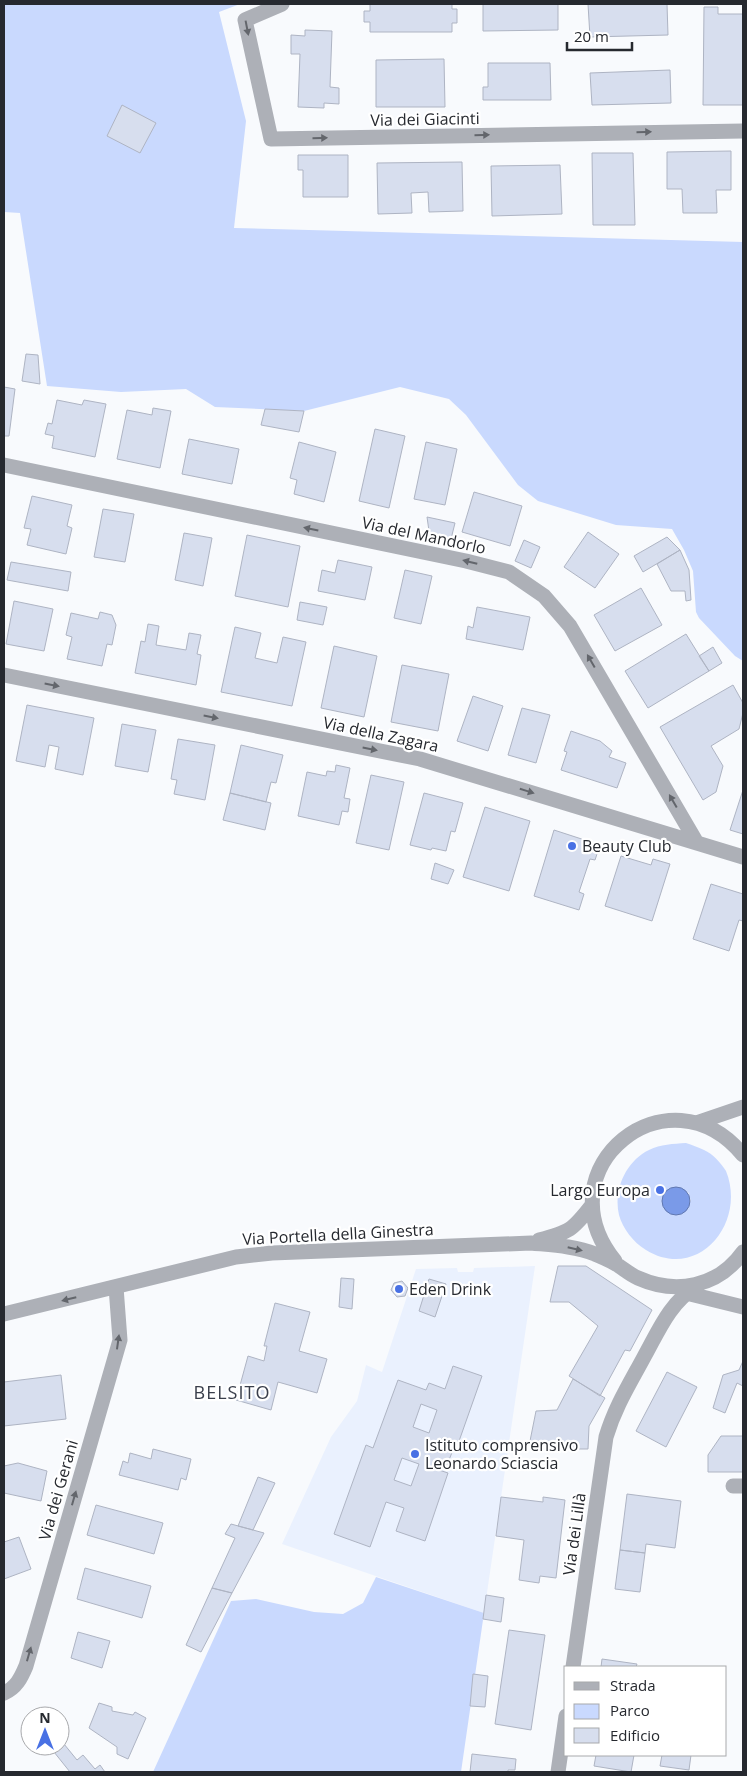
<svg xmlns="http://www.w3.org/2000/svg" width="747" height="1776" viewBox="0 0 747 1776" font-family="'Open Sans',sans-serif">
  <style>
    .built { fill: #eaf1fe }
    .green { fill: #c9d9fe; fill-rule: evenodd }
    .water { fill: #7a9ae8; stroke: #6178b0 }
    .building { fill: #d7deee; stroke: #aeb4c3; fill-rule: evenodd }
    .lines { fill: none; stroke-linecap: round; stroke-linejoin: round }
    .minor { stroke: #adb0b7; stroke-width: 15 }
    .oneway { fill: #63666c }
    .poi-dot { fill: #4971e4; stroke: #fff; stroke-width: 2 }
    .labels { text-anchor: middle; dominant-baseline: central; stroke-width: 4.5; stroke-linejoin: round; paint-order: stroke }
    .street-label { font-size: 16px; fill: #26292f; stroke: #fff }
    .poi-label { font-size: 16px; fill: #26292f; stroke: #fff; text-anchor: start }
    .neighbourhood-label { font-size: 18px; letter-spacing: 1px; fill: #393e4b; stroke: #fff }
  </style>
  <rect width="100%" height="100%" fill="#f8fafd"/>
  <path class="built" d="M535 1266 484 1613 282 1544 331 1437 357 1401 366 1365 382 1372 416 1269 457 1268 458 1272H473L474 1268Z"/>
  <path class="green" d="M4 4H240L219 12 246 121 234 228 743 242V661L735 656 699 618 696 612 693 571 684 550 672 529 616 525 538 501 518 485 466 415 449 399 400 387 304 411 215 407 186 389 121 392 47 386 20 213 4 212Z
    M686 1143C692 1145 698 1147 704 1150 713 1154 721 1163 726 1171 747 1223 698 1282 646 1250 633 1242 623 1229 619 1215 613 1190 626 1161 649 1150 661 1144 673 1144 686 1143ZM667 1190 688 1192 691 1201 680 1215 671 1214 663 1205 662 1197Z
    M376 1577 484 1613 461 1772H153L231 1601 256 1599 314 1612 343 1614 363 1603Z"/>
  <path class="water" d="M662 1201a14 14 0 1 1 28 0a14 14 0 1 1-28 0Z"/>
  <path class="building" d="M370 4H452V9H457V23H452V32H370V22H364V11H370Z
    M483 4H558V30L483 31Z
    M588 4H667L668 35 590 37Z
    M704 7H718V14H743V105H703Z
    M305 30 332 31 330 87 339 88V104L324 103V108L298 107 300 54H291V35L305 36Z
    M444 59 445 107H376V60Z
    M488 63H550L551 100H483V87H488Z
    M670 70 671 103 592 105 590 73Z
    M122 105 156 123 140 153 107 136Z
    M731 151V190H716L717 213H683L682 189H667V152Z
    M592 153H633L635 225H593Z
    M298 155H348V197H303V170H298Z
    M462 162 463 211 429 212 428 192 411 193 412 213 378 214 377 163Z
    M560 165 562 214 492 216 491 166Z
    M26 354 38 355 40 384 22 381Z
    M4 387 15 389 9 436H4Z
    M57 400 82 405 84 400 106 404 95 457 52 448 54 436 45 434 48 423 52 424Z
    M153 408 171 411 160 468 117 459 127 410 152 415Z
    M265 409 304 411 299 432 261 425Z
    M375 429 405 436 389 508 359 501Z
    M189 439 239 449 232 484 182 474Z
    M299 442 336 452 324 502 294 494 297 480 290 478Z
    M426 442 457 449 445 505 414 499Z
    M474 492 522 506 510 546 462 532Z
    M32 496 72 505 67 526 72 528 66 554 27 545 31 529 24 528Z
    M103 509 134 514 125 562 94 557Z
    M427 517 455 523 450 543 430 538Z
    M588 532 619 554 595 588 564 567Z
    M184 533 212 538 203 586 175 580Z
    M247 535 300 546 288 607 235 596Z
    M667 537 680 550 643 572 634 556Z
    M524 540 540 547 531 568 515 561Z
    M680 550 689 570 691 600 686 601 685 591H671L657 564Z
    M338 560 372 567 365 600 318 591 322 570 335 573Z
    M11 562 71 572 68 591 7 580Z
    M405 570 432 576 421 624 394 618Z
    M641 588 662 625 615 651 594 615Z
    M14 601 53 609 44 651 6 644Z
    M300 602 327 607 323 625 297 620Z
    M477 607 530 617 523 650 466 639 468 626 473 628Z
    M100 612 112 615 116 625 112 645 107 644 102 666 67 659 72 637 66 635 71 613 98 619Z
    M148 624 159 626 156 645 186 650 189 633 201 635 197 654 201 655 196 685 135 673 141 641 145 642Z
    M235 627 261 633 255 658 277 663 283 637 306 642 292 706 221 692Z
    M686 634 709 671 648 708 625 671Z
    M334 646 377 656 364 717 321 708Z
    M713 647 722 663 709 671 699 656Z
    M402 665 449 674 438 731 391 722Z
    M733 685 743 703V713L739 729 711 746 723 766 716 792 703 800 660 727Z
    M473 696 503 706 488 751 457 741Z
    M27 705 94 718 83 775 55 769 59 747 49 745 45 767 16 761Z
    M522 708 550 715 536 763 508 755Z
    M122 724 156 730 148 772 115 766Z
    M571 731 600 741 612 751 609 757 626 763 617 788 561 770 567 752 564 751Z
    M178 739 215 745 205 800 174 794 177 780 171 779Z
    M241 745 283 755 276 783 271 782 266 802 230 793Z
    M336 765 350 768 344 798 350 799 348 812 342 811 339 825 298 816 307 772 326 776 327 771 335 772Z
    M371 775 404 782 389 850 356 843Z
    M743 790V834L730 830Z
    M230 793 271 803 265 830 223 820Z
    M424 793 463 803 455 832 451 831 446 851 432 848 431 850 410 845Z
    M485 807 530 821 509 891 463 877Z
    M554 830 600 845 595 860 590 859 579 892 584 894 579 910 534 896Z
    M621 856 651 865 653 859 670 864 652 921 605 906Z
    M435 863 454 870 448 884 431 879Z
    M711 884 743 894V921L739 920 729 951 693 939Z
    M558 1266H586L652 1310 630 1351 625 1350 600 1396 569 1376 598 1326 569 1302H550Z
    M341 1278 354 1279 352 1309 339 1307Z
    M429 1279 446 1284 435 1317 419 1311Z
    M402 1281 408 1288 405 1296 397 1297 391 1290 394 1283Z
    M275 1303 310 1312 299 1351 327 1359 317 1393 278 1382 271 1410 236 1400 248 1356 264 1361 267 1346H264Z
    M743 1361V1386L737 1383 725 1413 713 1408 723 1375 739 1370Z
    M453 1366 482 1376 458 1444 442 1438 439 1445 453 1450 447 1465 435 1461 433 1468 448 1473 425 1541 396 1531 404 1508 386 1502 370 1547 334 1534 366 1445 373 1448 398 1380 426 1390 429 1383 445 1389ZM421 1404 437 1410 429 1433 413 1427ZM402 1458 419 1464 411 1486 394 1480Z
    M667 1372 697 1387 666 1447 636 1431Z
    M61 1375 66 1419 4 1426V1382Z
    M573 1379 605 1398 589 1426 588 1449H561L560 1444 529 1446 536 1411 557 1410Z
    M721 1436H743V1472H708V1455Z
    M153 1449 191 1459 186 1480 181 1478 178 1490 119 1475 123 1461 128 1463 130 1453 151 1459Z
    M18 1463 47 1471 41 1501 4 1493V1466Z
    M258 1477 275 1483 253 1530 238 1526Z
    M627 1494 681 1501 675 1548 646 1544 645 1553 620 1550Z
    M501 1497 543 1502V1497L565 1500 556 1578 540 1576 539 1583 519 1580 524 1540 496 1536Z
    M96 1505 163 1523 154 1554 87 1535Z
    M231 1524 264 1533 232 1593 212 1588 235 1538 225 1534Z
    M19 1537 31 1569 4 1579V1542Z
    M620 1550 645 1553 640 1592 615 1589Z
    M85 1568 151 1586 142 1618 77 1599Z
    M212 1588 232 1593 201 1652 186 1645Z
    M486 1595 504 1598 501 1622 483 1619Z
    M509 1630 545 1635 531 1730 495 1724Z
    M78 1632 110 1641 102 1668 71 1658Z
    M602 1659 637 1664 636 1667H601Z
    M473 1674 488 1676 485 1707 470 1706Z
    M99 1703 112 1707V1711L133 1715 135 1712 146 1718 128 1759 117 1754V1747L89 1728Z
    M64 1744 77 1760 83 1755 95 1769 100 1765 105 1772H70L54 1752Z
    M472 1754 516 1759 515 1770H508V1772H470Z
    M596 1755H634L631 1772 594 1766Z
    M662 1755H691L689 1770 660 1766Z"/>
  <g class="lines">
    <path class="minor" d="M282 4 245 20 271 139 743 131
      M4 465 466 561 509 572 544 596 570 626 697 843
      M4 675 420 759 743 857
      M696 1123 743 1107
      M539 1240C569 1232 572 1231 592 1205
      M615 1261C540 1168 669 1065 743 1155
      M682 1292 743 1307
      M4 1314 236 1257 272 1253 531 1243C551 1245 575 1246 595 1254 602 1257 612 1261 619 1266 625 1270 631 1275 638 1278 676 1295 718 1287 743 1252
      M733 1486H743
      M573 1667 606 1437C615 1407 629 1385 644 1357 658 1332 670 1302 696 1287
      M4 1693C16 1688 21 1678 26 1666L120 1340 116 1287
      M558 1772 566 1716"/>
  </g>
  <defs><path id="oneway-solid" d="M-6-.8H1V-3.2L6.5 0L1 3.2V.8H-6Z" transform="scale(1.25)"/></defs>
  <g class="oneway">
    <use href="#oneway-solid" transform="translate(247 28) rotate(79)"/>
    <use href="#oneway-solid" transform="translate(644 132) rotate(-1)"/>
    <use href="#oneway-solid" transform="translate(482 135) rotate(-1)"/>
    <use href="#oneway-solid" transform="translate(320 138) rotate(-1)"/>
    <use href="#oneway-solid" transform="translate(311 529) rotate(-168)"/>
    <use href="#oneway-solid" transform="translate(470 562) rotate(-166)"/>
    <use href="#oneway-solid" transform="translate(591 661) rotate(-120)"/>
    <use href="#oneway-solid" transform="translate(52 685) rotate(11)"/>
    <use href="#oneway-solid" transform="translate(211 717) rotate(11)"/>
    <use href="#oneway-solid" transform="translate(370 749) rotate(11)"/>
    <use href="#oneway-solid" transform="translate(527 791) rotate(17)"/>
    <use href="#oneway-solid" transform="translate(673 801) rotate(-120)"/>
    <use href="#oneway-solid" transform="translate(575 1249) rotate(13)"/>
    <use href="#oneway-solid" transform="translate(69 1299) rotate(166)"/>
    <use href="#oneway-solid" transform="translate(118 1342) rotate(-82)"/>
    <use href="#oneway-solid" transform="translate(74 1498) rotate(-74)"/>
    <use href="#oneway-solid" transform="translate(29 1654) rotate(-74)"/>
  </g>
  <g class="poi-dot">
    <circle cx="572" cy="846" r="5"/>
    <circle cx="660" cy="1190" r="5"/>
    <circle cx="399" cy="1289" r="5"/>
    <circle cx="415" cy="1454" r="5"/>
  </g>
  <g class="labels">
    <g class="street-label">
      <text transform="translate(425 119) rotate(-1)">Via dei Giacinti</text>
      <text transform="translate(424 535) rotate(12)">Via del Mandorlo</text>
      <text transform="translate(381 734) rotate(12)">Via della Zagara</text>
      <text transform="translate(338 1234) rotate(-3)">Via Portella della Ginestra</text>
      <text transform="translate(58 1490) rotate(-74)">Via dei Gerani</text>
      <text transform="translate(574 1534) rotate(-82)">Via dei Lillà</text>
    </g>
    <g class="poi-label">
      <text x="582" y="846">Beauty Club</text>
      <text x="650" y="1190" text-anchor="end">Largo Europa</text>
      <text x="409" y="1289">Eden Drink</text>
      <text x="425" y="1445">Istituto comprensivo<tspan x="425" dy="18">Leonardo Sciascia</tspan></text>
    </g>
    <g class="neighbourhood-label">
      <text x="232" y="1392">BELSITO</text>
    </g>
  </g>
  <rect width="747" height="1776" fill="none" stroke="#26292f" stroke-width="10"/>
  <rect x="564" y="1666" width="162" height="90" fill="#ffffff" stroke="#a8a9ac"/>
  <rect x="574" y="1682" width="25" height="8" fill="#adb0b7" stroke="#a8a9ac"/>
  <text x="610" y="1691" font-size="15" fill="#26292f">Strada</text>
  <rect x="574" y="1704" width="25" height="15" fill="#c9d9fe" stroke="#a8a9ac"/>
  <text x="610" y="1716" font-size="15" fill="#26292f">Parco</text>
  <rect x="574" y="1728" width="25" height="15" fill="#d7deee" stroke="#a8a9ac"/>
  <text x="610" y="1741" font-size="15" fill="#26292f">Edificio</text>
  <g transform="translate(45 1731)"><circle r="24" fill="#ffffff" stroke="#a8a9ac"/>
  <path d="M0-4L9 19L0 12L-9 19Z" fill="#4971e4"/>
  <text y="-8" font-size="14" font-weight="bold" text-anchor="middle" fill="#26292f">N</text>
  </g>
  <path d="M567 42v8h65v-8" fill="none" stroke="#26292f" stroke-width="2.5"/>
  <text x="574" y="42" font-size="15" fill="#26292f" stroke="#ffffff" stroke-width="4" paint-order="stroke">20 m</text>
</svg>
